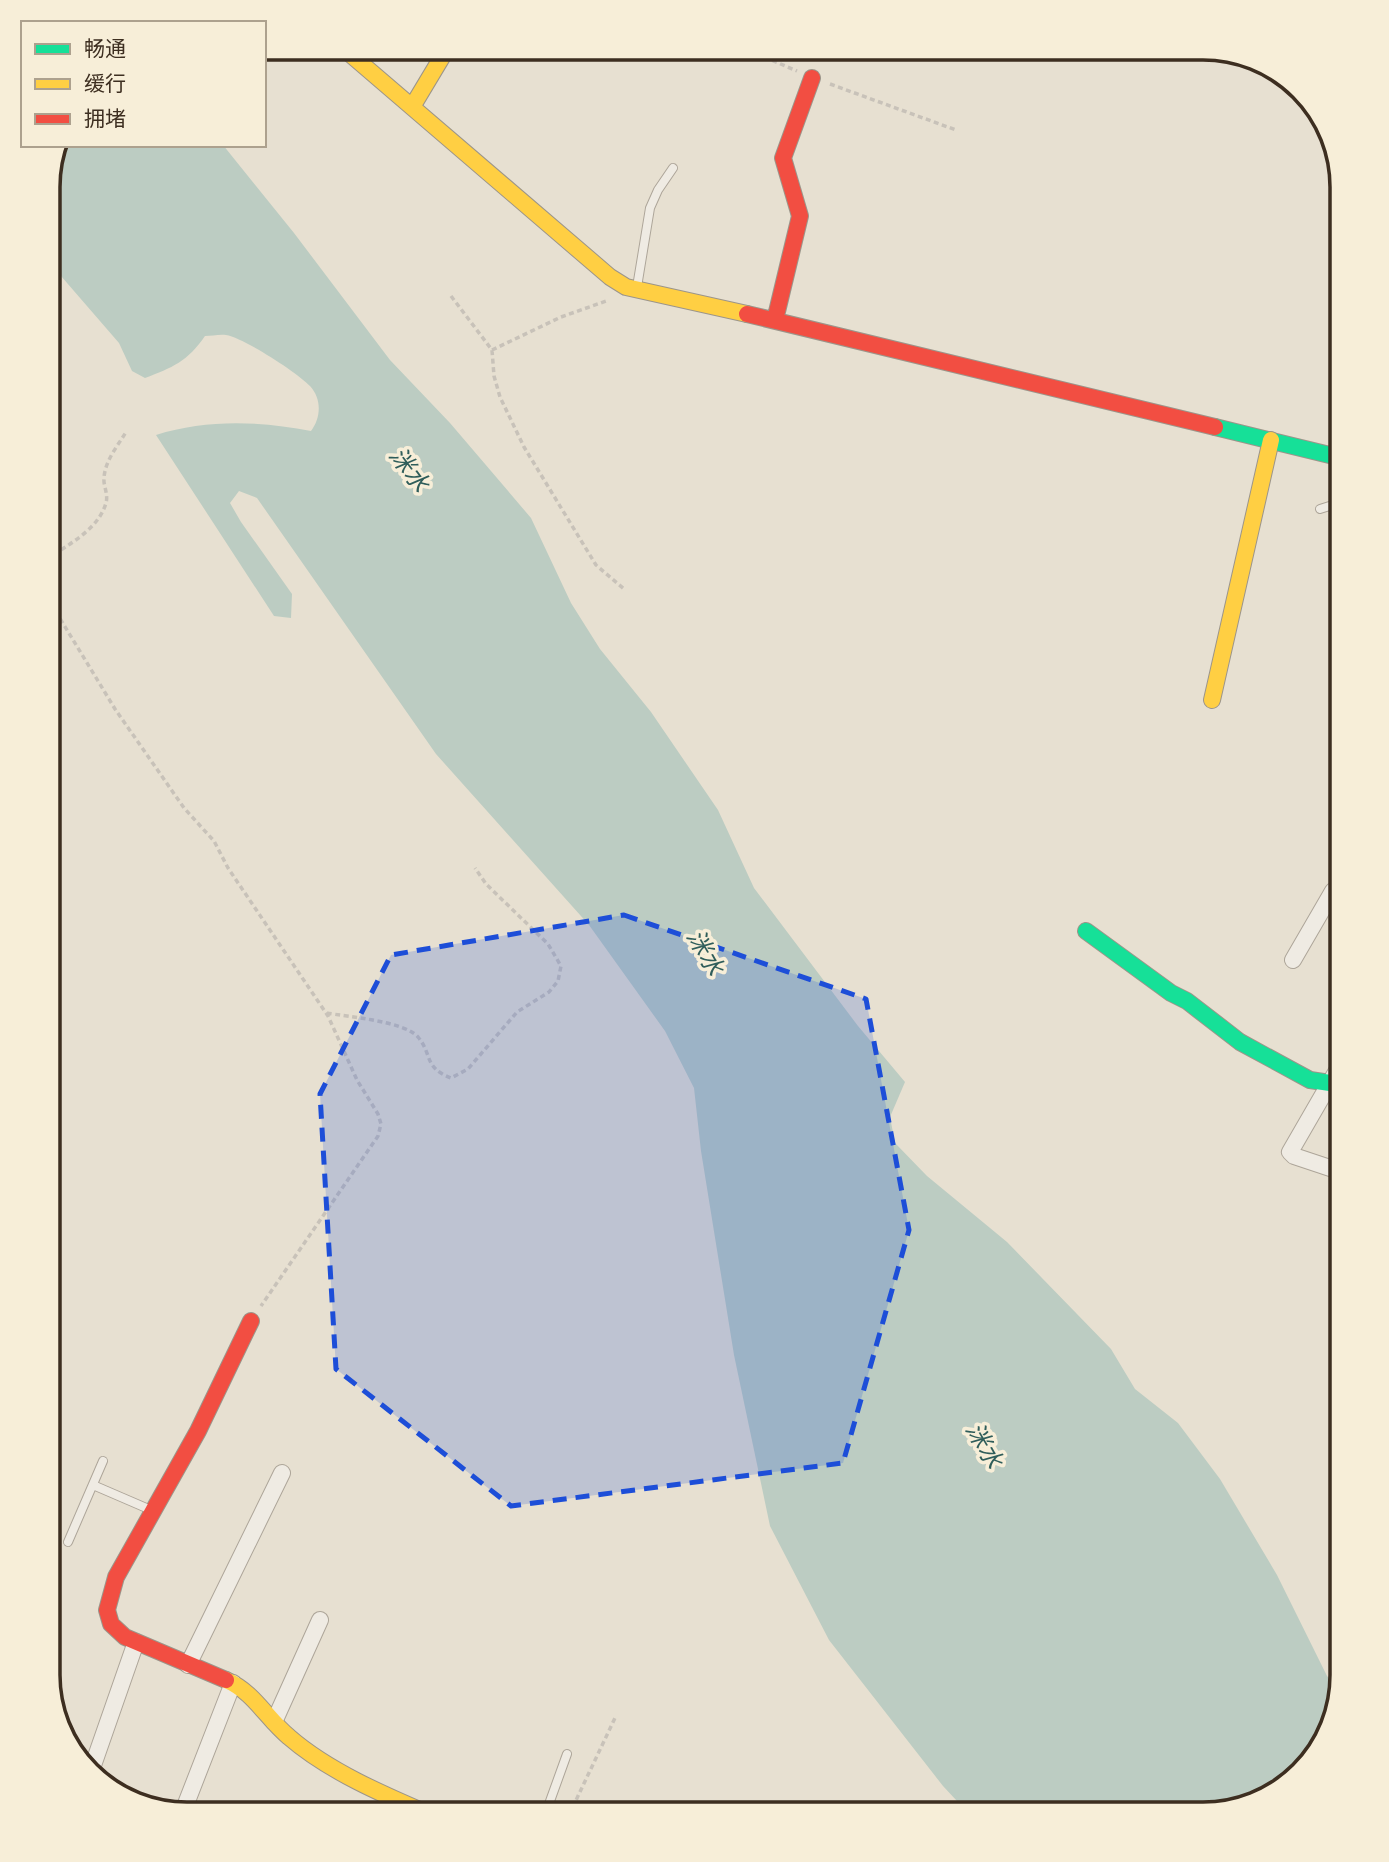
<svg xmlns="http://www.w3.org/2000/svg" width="1389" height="1862" viewBox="0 0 1389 1862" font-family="'PT Serif','Noto Sans SC',serif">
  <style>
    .water { fill: #bcccc2 }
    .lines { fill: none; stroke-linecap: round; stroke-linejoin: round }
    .lane-casing { stroke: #ada599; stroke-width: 10 }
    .street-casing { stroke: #ada599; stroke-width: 18 }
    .fast-casing { stroke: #9c958a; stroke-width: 18 }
    .slow-casing { stroke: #9c958a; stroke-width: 18 }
    .jam-casing { stroke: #9c958a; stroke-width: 18 }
    .path { stroke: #c8c2b9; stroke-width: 3.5; stroke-dasharray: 5 3.5; stroke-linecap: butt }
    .lane { stroke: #efebe3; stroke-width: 8 }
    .street { stroke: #efebe3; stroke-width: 16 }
    .fast { stroke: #16e098; stroke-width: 16 }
    .slow { stroke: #ffcf43; stroke-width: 16 }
    .jam { stroke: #f24e42; stroke-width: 16 }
    .marked { fill: #1d4ed8; fill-opacity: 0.2; stroke: #1d4ed8; stroke-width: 5; stroke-dasharray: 14 9; stroke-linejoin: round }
    .labels { text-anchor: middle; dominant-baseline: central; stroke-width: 7; stroke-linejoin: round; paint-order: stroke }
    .water-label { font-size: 24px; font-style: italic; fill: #2f5d5a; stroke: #f7eed8 }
    .rim { fill: none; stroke: #3d2e20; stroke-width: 3.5 }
  </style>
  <rect width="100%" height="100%" fill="#e7e0d1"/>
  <path class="water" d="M56 145H223L294 233 390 360 450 423 531 518 571 603 600 649 651 712 718 810 754 888 858 1026 905 1082 890 1117 895 1143 927 1176 1007 1242 1111 1349 1135 1389 1178 1423 1220 1479 1277 1575 1327 1676 1338 1689 1323 1745 1280 1792 1203 1815H970L943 1786 829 1640 770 1526 734 1355 701 1151 694 1088 665 1031 589 925 436 754 257 498 239 491 230 503 241 522 292 594 291 618 274 616 156 435C206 419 260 421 311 431 321 418 322 399 310 386 298 373 244 338 226 335 220 334 211 336 205 336 188 361 172 368 145 378L132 371 119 343 48 261V177Z"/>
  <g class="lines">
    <g class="lane-casing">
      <path id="lane" d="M637 287 650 208 658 190 673 168
        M1320 509 1342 502
        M93 1485 151 1510
        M68 1542 103 1461
        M545 1815 567 1754"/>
    </g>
    <g class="street-casing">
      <path id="street" d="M1293 960 1333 891 1342 888
        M1342 1172 1294 1156 1290 1152 1342 1062
        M188 1665 282 1473
        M274 1722 320 1620
        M91 1771 136 1642
        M182 1814 233 1683"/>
    </g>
    <g class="fast-casing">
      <path id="fast" d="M1215 427 1342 458
        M1086 931 1171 993 1187 1001 1240 1042 1310 1080 1330 1083"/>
    </g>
    <g class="slow-casing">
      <path id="slow" d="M342 47 610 277 626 287 747 314
        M412 107 448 47
        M1212 700 1271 440
        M226 1680C254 1692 266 1718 289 1737 328 1771 384 1795 431 1815"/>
    </g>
    <g class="jam-casing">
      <path id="jam" d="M747 314 1215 427
        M775 320 800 216 783 158 812 78
        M226 1680 125 1637 111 1624 107 1610 116 1577 198 1431 251 1321"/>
    </g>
    <path class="path" d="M741 47 797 71
      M830 84 956 130
      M451 296 492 350 494 376 500 397 524 447 596 565 624 589
      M492 350 561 317 609 300
      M47 559C69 544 98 530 106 503 108 496 105 489 104 482 103 463 117 447 126 432
      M47 597 115 709 184 808 214 841 228 868 328 1016 357 1080 378 1114 381 1124 378 1136 261 1306
      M327 1013C348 1017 404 1021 418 1037 433 1055 423 1067 451 1078L468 1069 517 1012 549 992 558 981 561 966 548 944 486 884 475 868
      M569 1815 615 1718"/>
    <use href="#lane" class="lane"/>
    <use href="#street" class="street"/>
    <use href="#fast" class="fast"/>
    <use href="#slow" class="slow"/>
    <use href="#jam" class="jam"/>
  </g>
  <path class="marked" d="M624 915 866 999 909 1230 843 1463 511 1506 336 1369 320 1094 391 955Z"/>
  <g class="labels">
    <g class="water-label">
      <text transform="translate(410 469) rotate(53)">洣水</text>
      <text transform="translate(706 952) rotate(60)">洣水</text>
      <text transform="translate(985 1445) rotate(60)">洣水</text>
    </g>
  </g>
  <path d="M0 0H1389V1862H0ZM187 60H1203A127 127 0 0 1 1330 187V1675A127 127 0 0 1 1203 1802H187A127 127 0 0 1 60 1675V187A127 127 0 0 1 187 60Z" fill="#f7eed8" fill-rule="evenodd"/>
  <path class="rim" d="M187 60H1203A127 127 0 0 1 1330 187V1675A127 127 0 0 1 1203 1802H187A127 127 0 0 1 60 1675V187A127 127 0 0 1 187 60Z"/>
  <rect x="21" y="21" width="245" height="126" fill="#f7eed8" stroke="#ada18e" stroke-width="2"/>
  <rect x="35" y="44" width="35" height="10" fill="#16e098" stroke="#ada18e" stroke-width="2"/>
  <text x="84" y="56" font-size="21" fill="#3d2e20">畅通</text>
  <rect x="35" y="79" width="35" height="10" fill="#ffcf43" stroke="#ada18e" stroke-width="2"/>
  <text x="84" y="91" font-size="21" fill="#3d2e20">缓行</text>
  <rect x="35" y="114" width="35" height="10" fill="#f24e42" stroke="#ada18e" stroke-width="2"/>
  <text x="84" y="126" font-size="21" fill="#3d2e20">拥堵</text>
</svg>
